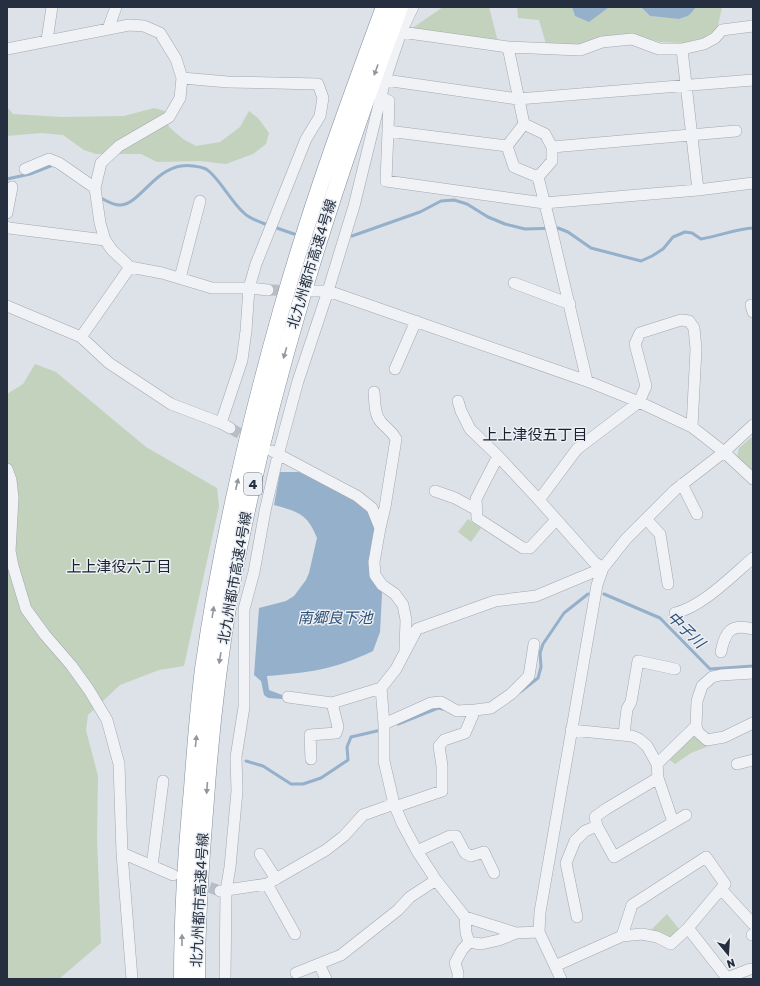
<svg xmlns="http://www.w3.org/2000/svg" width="760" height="986" viewBox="0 0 760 986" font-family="Rubik,'Noto Sans JP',sans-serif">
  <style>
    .green { fill: #c3d2bd }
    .water { fill: #95b0ca }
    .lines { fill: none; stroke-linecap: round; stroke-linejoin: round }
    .stream { stroke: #95b0ca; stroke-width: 3 }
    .minor-tunnel { stroke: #b8bdc6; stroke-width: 11; stroke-dasharray: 11 5.5; stroke-linecap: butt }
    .minor-casing { stroke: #a2a8b2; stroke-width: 12 }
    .highway-casing { stroke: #838f9f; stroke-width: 17 }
    .minor { stroke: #f0f2f6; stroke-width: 11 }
    .highway { stroke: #fff; stroke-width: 16 }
    .oneway { fill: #92979f }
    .labels { text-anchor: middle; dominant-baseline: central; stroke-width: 3; stroke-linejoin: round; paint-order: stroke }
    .shield { fill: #ecf0f5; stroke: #616976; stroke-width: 1 }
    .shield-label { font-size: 13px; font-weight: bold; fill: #252f3f }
    .street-label { font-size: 14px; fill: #252f3f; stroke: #ecf0f5 }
    .neighbourhood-label { font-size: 15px; fill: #18202f; stroke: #ecf0f5 }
    .water-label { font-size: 15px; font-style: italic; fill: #2e4e75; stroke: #ecf0f5 }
  </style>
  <rect width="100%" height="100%" fill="#dde1e8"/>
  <path class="green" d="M443 7H489L498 42 411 29Z
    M517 7H572L575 16 609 7H641L650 16 679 19 688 16 693 11 696 7H729L722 8 717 29 702 39 682 43 660 42 631 34 580 46 546 44 539 20 518 18Z
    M7 107 13 114 61 117 124 116 154 108 165 111 169 127 183 139 196 146 220 142 240 127 249 111 258 118 269 133 266 144 253 154 226 164 200 161 157 162 141 154H96L84 150 63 135 41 133 7 136Z
    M35 364 56 372 146 447 217 488 219 506 184 666 159 670 120 685 88 715 86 730 98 776 97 838 101 943 59 979H7V394L23 384Z
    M753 436V472L737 458 739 448Z
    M468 519 481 528 471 542 458 532Z
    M693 734 709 743V746L691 753 675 764 666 757Z
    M667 914 679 929 670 940 651 930Z"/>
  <path class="water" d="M572 7H609L589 22 575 16Z
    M641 7H696L693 11 688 16 679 19 650 16Z
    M280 472H299L328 484 346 494 369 512 376 525 382 595 380 632 373 651C336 669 308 673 267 676L269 690 282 695V699L268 698 264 695 261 681 254 675 259 608 286 601 294 596 306 580 309 573 317 538C307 513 298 512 274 505Z"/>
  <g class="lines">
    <path class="stream" d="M7 179 30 174 53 165 55 166
      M99 197C105 200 114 206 121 205 139 204 154 170 181 166 188 165 199 166 206 169 218 176 231 202 244 213 250 219 260 222 268 225
      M274 227 294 234
      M352 236 420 212 441 201 454 200 467 204 488 217 505 224 525 229 558 228 568 232 591 248 641 261 652 256 663 249 673 237 685 232 692 233 701 239C719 236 736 229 753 228
      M604 594 660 618 710 669 753 666
      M520 692 538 678 541 667 540 653 543 644 564 613 588 594
      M398 724 438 708 443 709
      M246 761 263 766 291 784H303L321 778 348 760 347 747 351 737 381 730"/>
    <path class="minor-tunnel" d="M268 290 311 291
      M230 428 252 441
      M194 882 220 891"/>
    <g class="minor-casing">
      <path id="minor" d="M108 29 116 7
        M401 32 508 47 580 50 602 42 632 39 659 49H682L698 190
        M47 40 52 7
        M508 47 524 124
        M7 49 129 25 144 26 160 33 176 59 182 78 180 98 169 117 119 146 101 163 95 188 100 223 105 240 112 250 130 267 162 273 212 288H249L268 290
        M682 49 704 44 715 38 722 30 753 26
        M182 78 228 82 318 84 323 98 320 116 306 139 256 264 249 288 246 331 242 360 221 423
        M385 80 518 99 753 80
        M381 97 389 101 388 131
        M524 124 545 134 552 147V161L538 177 514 167 507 146Z
        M507 146 388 131 386 181 544 203 698 190 753 183
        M552 147 736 131
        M25 169 49 159 59 163 95 188
        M538 177 553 236 587 381
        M7 213 12 187
        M7 227 9 228 105 240
        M180 278 200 201
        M514 283 570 304
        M313 291H328L587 381 639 402 692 427 724 452 753 479
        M751 305 753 312
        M7 306 81 337 109 363 171 404 221 423 230 428
        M81 337 130 267
        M395 369 416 321
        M374 392C375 401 374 415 381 422 387 429 391 430 396 439L385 507 380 528
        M458 401 461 411 470 429 498 456
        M272 451 357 496 372 508 380 528 374 562 375 575 382 585 395 594 403 605 406 620 405 650
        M7 469 11 480 13 498 10 551 13 566 26 609 45 635 71 665 89 690 107 720 119 764 122 853 132 979
        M682 484 697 514
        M435 491 455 498 477 510
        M539 500 577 449 639 402 646 386 635 344 640 333 681 320 689 321 694 328 696 349 692 427
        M646 519 660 534 668 584
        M556 520 530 548H523L477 518 476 499 498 456 539 500 594 562 603 568
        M675 613C702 607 732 576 753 558
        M721 652C725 632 730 623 753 629
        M753 673 721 675 712 677 702 686 697 701 696 726 698 732 707 740 724 737 753 723
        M288 697 332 703 381 688
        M384 724 431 703 441 702 457 711 475 710 491 708 511 694 529 676 534 644
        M571 730 632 736 639 739 647 746 657 764 658 778 673 822
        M624 734 627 709 631 702 638 661 675 669
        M311 759 310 735 336 733 338 727 332 703
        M657 764 696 726
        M737 764 753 760
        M658 778 606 809 595 817 597 826 614 857 686 815
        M395 807 442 791V766L439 746 444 740 465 733 475 710
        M417 851 450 836H456L465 853 471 856 484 852 494 873
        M122 853 173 875
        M260 854 276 879
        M152 866 163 781
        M267 884 295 934
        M721 889 753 924
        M220 891 267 884 326 850 344 836 363 815 394 804
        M465 917 466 933 469 942 481 944 499 940 516 933
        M577 917 566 863 575 841 585 831 597 826
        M539 932 516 933 465 917 436 880 417 851 403 825 394 804 384 761V724L381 688 396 669 417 629 495 601 536 596 603 568
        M752 935 753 934
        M622 936 632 905 706 857 725 884 688 928
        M319 964 326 979
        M555 966 622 936 642 934 657 937 671 944 688 928 727 978 750 969
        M296 973 341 955 398 910 410 897 436 880
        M225 979 226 891 230 867 237 791 236 757 244 707V609L254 572 265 511 278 455 298 381 328 291 354 206 385 80 401 32 413 7
        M458 979V973L455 963 462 950 469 942
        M561 979 539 932 540 912 597 585 603 568 626 539 675 490 724 452 753 425"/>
    </g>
    <g class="highway-casing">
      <path id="highway" d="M182 979C182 915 186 852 192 789 195 749 198 709 203 669 220 548 248 428 281 311 310 208 347 107 384 7
        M197 979C197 919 201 859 206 799 211 729 219 659 231 589 268 390 329 197 400 7"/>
    </g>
    <use href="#minor" class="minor"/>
    <use href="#highway" class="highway"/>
  </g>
  <defs><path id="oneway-solid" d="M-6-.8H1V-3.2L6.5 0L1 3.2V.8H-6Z"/></defs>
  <g class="oneway">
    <use href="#oneway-solid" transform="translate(376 70) rotate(110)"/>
    <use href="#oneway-solid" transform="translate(285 353) rotate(106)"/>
    <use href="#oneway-solid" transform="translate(237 484) rotate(-77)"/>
    <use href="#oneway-solid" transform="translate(213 612) rotate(-81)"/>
    <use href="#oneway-solid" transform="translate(220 658) rotate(99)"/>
    <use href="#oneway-solid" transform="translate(196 741) rotate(-84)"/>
    <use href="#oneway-solid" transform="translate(207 788) rotate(94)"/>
    <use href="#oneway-solid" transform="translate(182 940) rotate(-90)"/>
  </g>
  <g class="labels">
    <rect class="shield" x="244" y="473" width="18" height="22" rx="3"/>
    <g class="shield-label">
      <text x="253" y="484">4</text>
    </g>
    <g class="street-label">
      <text transform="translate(312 264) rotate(-73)">北九州都市高速4号線</text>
      <text transform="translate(235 578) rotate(-80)">北九州都市高速4号線</text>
      <text transform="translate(200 900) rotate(-87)">北九州都市高速4号線</text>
    </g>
    <g class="neighbourhood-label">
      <text x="535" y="435">上上津役五丁目</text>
      <text x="119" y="567">上上津役六丁目</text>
    </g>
    <g class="water-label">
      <text x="335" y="618">南郷良下池</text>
      <text transform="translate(686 630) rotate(44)">中子川</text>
    </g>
  </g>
  <rect width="760" height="986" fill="none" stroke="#252f3f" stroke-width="16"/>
  <g transform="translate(728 954) rotate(162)" stroke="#ecf0f5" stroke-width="3" paint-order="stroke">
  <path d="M0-3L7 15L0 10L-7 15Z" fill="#252f3f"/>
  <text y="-6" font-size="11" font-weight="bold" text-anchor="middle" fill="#252f3f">N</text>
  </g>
</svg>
